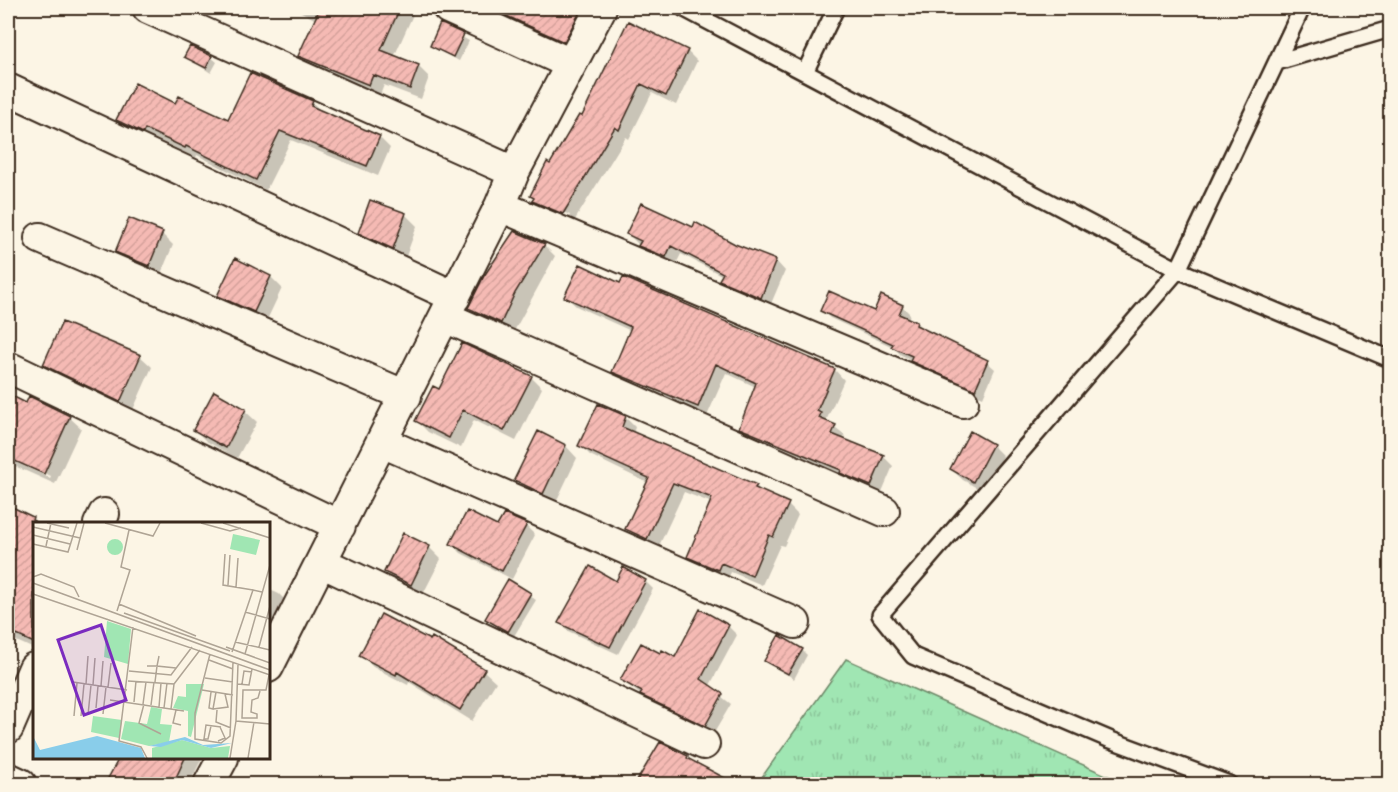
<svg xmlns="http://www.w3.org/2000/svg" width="1398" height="792" viewBox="0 0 1398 792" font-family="Mynerve,sans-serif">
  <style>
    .grass { fill: url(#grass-tufts); stroke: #6e8868; stroke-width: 1.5 }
    .shadow { fill: #0003; fill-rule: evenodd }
    .building { fill: url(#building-hatch); stroke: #3b2a1e; stroke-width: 1.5 }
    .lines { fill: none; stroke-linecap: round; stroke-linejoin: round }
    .service-casing { stroke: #3b2a1e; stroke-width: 20 }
    .minor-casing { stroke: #3b2a1e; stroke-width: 34 }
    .service { stroke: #fcf5e5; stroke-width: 15 }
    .minor { stroke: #fcf5e5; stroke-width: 30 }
    .inset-road { fill: none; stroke: #afa495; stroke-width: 1.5 }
    .view { fill: #7b2cbf; fill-opacity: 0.15; stroke: #7b2cbf; stroke-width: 3 }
    .inset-edge { fill: none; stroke: #3b2a1e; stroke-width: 3 }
  </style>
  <defs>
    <pattern id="grass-tufts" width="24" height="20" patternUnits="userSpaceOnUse" patternTransform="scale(1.5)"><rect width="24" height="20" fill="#a0e6b3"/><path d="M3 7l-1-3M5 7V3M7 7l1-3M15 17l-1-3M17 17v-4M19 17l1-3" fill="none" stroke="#8bc59a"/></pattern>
    <pattern id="building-hatch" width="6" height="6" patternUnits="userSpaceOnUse" patternTransform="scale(1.5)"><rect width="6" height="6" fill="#f5bab4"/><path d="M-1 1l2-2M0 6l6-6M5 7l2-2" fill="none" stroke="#d3a09a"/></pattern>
  </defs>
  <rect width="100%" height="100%" fill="#fcf5e5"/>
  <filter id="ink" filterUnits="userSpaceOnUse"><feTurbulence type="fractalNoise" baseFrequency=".0167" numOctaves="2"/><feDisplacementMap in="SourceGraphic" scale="12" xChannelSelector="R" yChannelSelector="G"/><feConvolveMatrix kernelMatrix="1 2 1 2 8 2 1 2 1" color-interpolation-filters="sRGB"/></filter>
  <g filter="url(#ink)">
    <path class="grass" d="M846 659 1126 784H757Z"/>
    <path class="shadow" d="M178 8H205L201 18Z
      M294 8H416L394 57 418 66 429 77 421 99 384 85 380 95 311 67 300 56 316 20Z
      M478 8H578L592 20 575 52Z
      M441 25 469 41 459 61 432 46Z
      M687 51 697 61 676 105 652 93 629 139 626 137 573 223 544 211 532 196 582 118ZM541 203 570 215 569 218 541 206Z
      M186 57H211L217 62 211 73Z
      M312 102 324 114 379 137 390 148 378 176 291 140 266 190 197 155 196 158 156 139 154 143 128 130 117 120 176 105 229 121Z
      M405 214 417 226 405 259 371 244 360 232Z
      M693 229 776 261 785 271 770 306 730 289 721 280 723 276 681 254 675 266 649 255 628 234Z
      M162 234 173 245 160 276 128 263 117 251Z
      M544 245 555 256 513 333 481 319 470 308Z
      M271 277 282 288 266 322 230 307 219 295Z
      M624 279 835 370 844 380 826 421 845 436 843 440 883 456 893 466 881 494 851 482 845 476 750 437 740 428 756 387 726 373 707 416 623 381 614 372 631 331 576 306 566 297 621 285Z
      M902 306 910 314 908 319 917 323 925 332 987 362 995 369 983 397 920 369 912 360 901 355 893 347 830 318 822 310 875 313Z
      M140 356 152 367 132 412 57 376 45 364Z
      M531 377 542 388 516 441 474 420 461 448 428 432 417 421 440 391Z
      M214 393 245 411 257 422 237 458 206 441 195 430Z
      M8 396 69 417 81 428 55 484 8 463V459L50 478 51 476 8 456Z
      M625 417 635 427 633 434 756 486 763 493 788 505 798 515 784 546 780 545 762 585 731 572 728 579 701 568 691 557 712 503 684 492 658 548 637 539 627 528 648 483 590 455 580 445Z
      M538 433 566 446 577 458 555 504 528 491 516 480Z
      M992 445 1003 456 984 492 963 480 951 469Z
      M8 507 33 518 38 524H34V649L8 637Z
      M526 526 535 535 512 579 461 553 452 544 498 529Z
      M404 535 429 547 441 559 422 596 397 583 386 572Z
      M508 581 536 600 514 636 487 618Z
      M645 581 653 589 618 654 568 631 560 623 616 583Z
      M268 589 279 594 291 606 268 644Z
      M728 626 737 635 709 687 731 704 714 733 651 703 622 680 661 655 675 659Z
      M433 639 484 671 496 682 472 721 409 682 408 685 373 667 361 655 431 642Z
      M802 650 807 655 794 679 766 660Z
      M660 744 687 757 719 781 717 784H636Z
      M121 758H202L189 784H107Z"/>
    <path class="building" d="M320 8H400L381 50 419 65 410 89 373 75 369 85 298 56Z
      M489 8H582L564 42Z
      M628 21 688 50 666 96 641 84 619 130 615 127 563 214 532 201 534 198 530 196 547 162 550 164 579 115 582 116Z
      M440 23 464 34 453 57 430 46Z
      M190 46 212 56 206 68 184 57Z
      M250 73 313 101 311 106 380 136 367 166 280 131 256 180 186 146 185 148 145 129 143 133 116 120 135 83 175 103 179 96 228 119Z
      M370 200 406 213 393 249 358 233Z
      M641 203 693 227 695 222 735 244 776 260 761 298 719 280 723 273 671 246 666 257 638 246 641 241 626 234Z
      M129 218 163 232 149 266 115 252Z
      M514 231 545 244 515 293 501 323 468 308 484 276Z
      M235 258 271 276 254 312 217 296Z
      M580 264 620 283 623 277 835 369 817 411 821 413 819 418 836 425 832 434 884 455 871 486 840 473 841 470 739 428 756 383 716 364 698 407 612 372 631 327 564 297Z
      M829 291 874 311 881 295 903 305 899 314 917 322 916 325 988 360 975 390 910 361 912 356 891 347 893 344 820 311Z
      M62 322 141 355 120 402 43 365Z
      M462 343 532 376 504 431 463 410 449 438 415 421 433 386 439 389Z
      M214 391 246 409 226 448 193 430Z
      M8 394 26 403 29 396 70 416 44 474 8 458Z
      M598 404 626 416 622 427 757 485 755 488 789 503 773 537 769 535 752 576 721 563 718 570 687 557 712 498 673 483 647 539 625 529 649 478 578 446Z
      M538 431 566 445 543 494 514 480Z
      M970 431 993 444 973 482 950 469Z
      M8 505 33 517 32 520 34 521V643L8 631Z
      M467 511 497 526 504 514 527 524 502 571 450 544Z
      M403 533 430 546 411 585 384 572Z
      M590 566 616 581 623 567 646 580 610 647 558 623Z
      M508 579 531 593 508 632 485 619Z
      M700 609 729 625 701 679 723 694 705 726 640 695 642 692 620 680 641 643 660 653 662 650 675 657Z
      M381 614 430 640 432 637 485 669 460 710 397 672 396 675 359 656Z
      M779 635 803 649 788 674 764 661Z
      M660 742 688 756 687 758 736 784H635Z
      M119 758H185L173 784H105Z"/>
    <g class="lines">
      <g class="service-casing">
        <path id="service" d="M683 8 1178 270 1390 359
          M1277 62 1390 29
          M805 72 836 8
          M1229 784 1111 740 913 656 880 615 1178 270 1302 8"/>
      </g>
      <g class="minor-casing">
        <path id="minor" d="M148 8 514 172
          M448 8 571 64
          M8 89 455 297
          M500 206 963 402
          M40 238 406 396
          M445 317 884 511
          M8 367 340 526
          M382 442 795 623
          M99 524 104 514
          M321 562 704 744
          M268 667 500 206 514 172 601 8
          M8 728 34 668
          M8 778 21 784
          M209 784 223 758"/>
      </g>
      <use href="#service" class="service"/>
      <use href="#minor" class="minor"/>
    </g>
  </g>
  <g transform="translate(33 522)">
    <rect width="237" height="237" fill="#fcf5e5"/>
    <path d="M200 12 227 18 223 33 197 27ZM74 25a8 8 0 1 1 16 0a8 8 0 1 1-16 0ZM74 99 98 107 95 142 71 135ZM153 162H171L158 215 155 214V189L140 186 145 174 153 175ZM118 185 129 187 127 202 139 203 136 220 116 224 88 217 92 199 114 202ZM60 194 89 198 86 216 58 210ZM149 218 178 226 197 224 195 236H119V226Z" fill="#a0e6b3"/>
    <path d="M0 214 7 228 64 214 108 226 112 236H0ZM152 215 170 223 199 221 178 226 149 218 128 225 116 224Z" fill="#89cdea"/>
    <path class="inset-road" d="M14 1 36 6M72 1 120 14 127 1M168 1 197 9 208 6M190 1 237 16M0 5 47 16M0 13 37 22M0 22 35 30 44 1M13 24 18 1M44 28 51 1M192 32 190 63 220 68M0 55 8 52 41 65 46 75M0 61 237 148M195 63 197 33M203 65 205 36M0 72 237 153M86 82 163 114M84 89 97 48 88 45 96 8M212 90 237 97M91 91 197 129M100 105 86 219 108 225 114 236M202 120 237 128M193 125 237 141M226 125 237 84M199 130 220 68 229 70M177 132 162 191V217L188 221 197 214 200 140M212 132 237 43M126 134 124 144 143 146M176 138 200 147M205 142 203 199 237 202M114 144H124L122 160M96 149 138 153 159 125M172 156 200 160M95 159 141 162 138 187M40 160 94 168M53 162 55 134M141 162 167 128M204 162 216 163 219 147M209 162 211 149 219 150M60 163 62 136M68 164 70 139M75 165 78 141M169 168 200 173M227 169 225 176 219 178 218 190 224 192V196H209L210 168H233L236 153M178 170 176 186 180 187 183 170M77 178 151 189M101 180 103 159M110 182 113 160M111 182 106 201 128 212M118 183 121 160M126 185 128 161M63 186 65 164M131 186 134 161M180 187 195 185 192 172M143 188 140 201 148 203M184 188 183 200 198 206M70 192 73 165M55 193 58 163M41 194 44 161M48 194 51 162M178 204 175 217H171L173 203 188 205M185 219 192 216 187 205M197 236 203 199M215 236 221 200"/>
    <path class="view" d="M68 103 93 178 51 193 25 118Z"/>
    <rect width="237" height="237" class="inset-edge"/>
  </g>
  <rect width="1398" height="792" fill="none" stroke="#fcf5e5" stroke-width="30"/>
  <rect x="15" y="15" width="1368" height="762" fill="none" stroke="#3b2a1e" stroke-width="2" filter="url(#ink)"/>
</svg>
